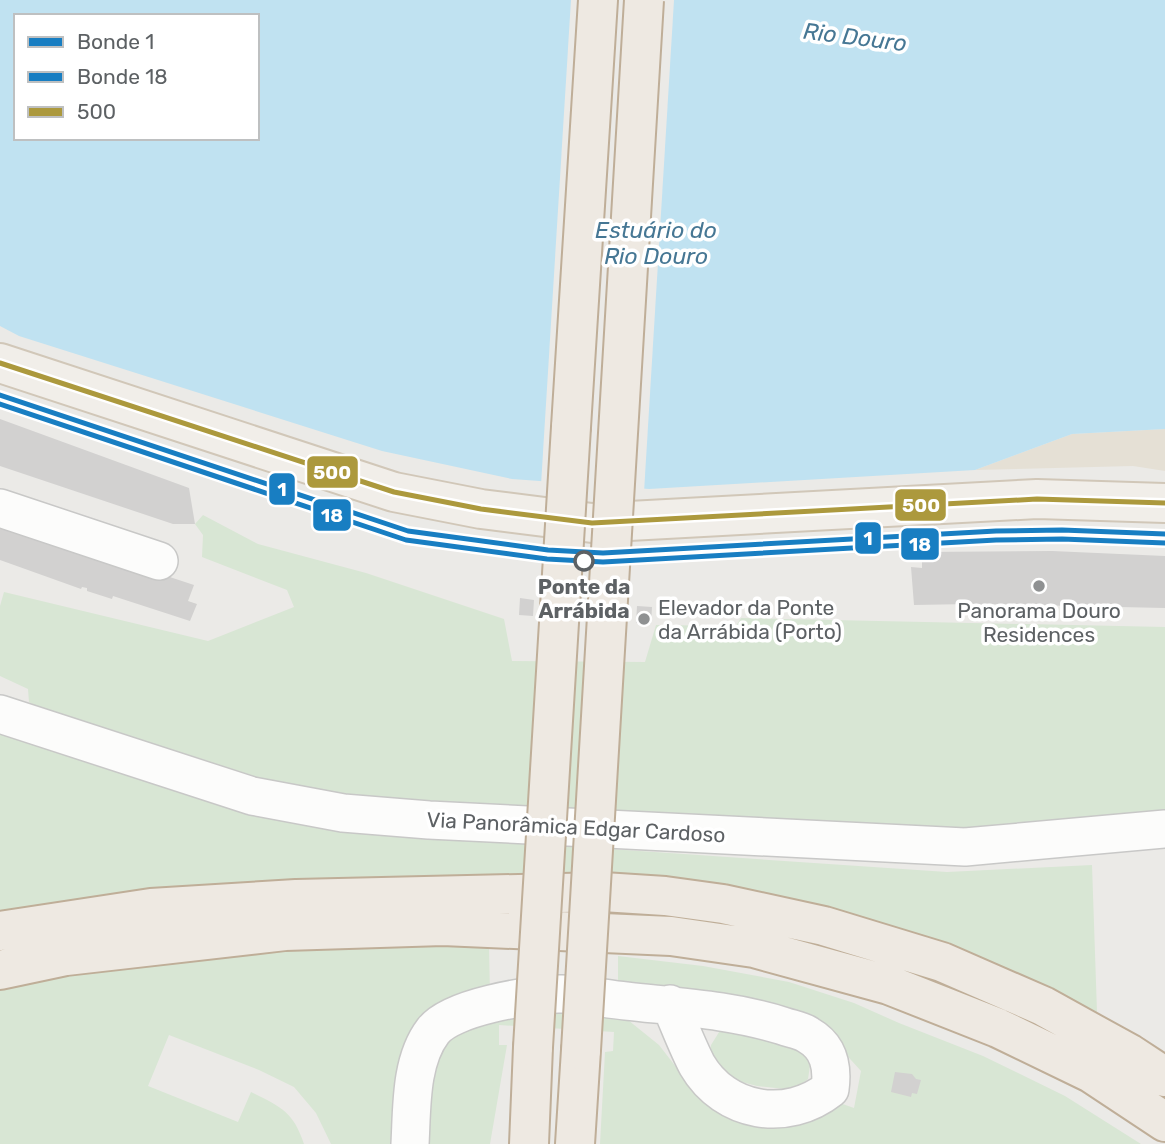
<svg xmlns="http://www.w3.org/2000/svg" width="1165" height="1144" viewBox="0 0 1165 1144" font-family="Rubik,sans-serif">
  <style>
    .green { fill: #d8e6d4 }
    .sand { fill: #e5e0d5 }
    .water { fill: #c0e2f1; fill-rule: evenodd }
    .pier { fill: #ebeae7 }
    .building { fill: #d2d1d0 }
    .lines { fill: none; stroke-linecap: round; stroke-linejoin: round }
    .minor-casing { stroke: #c8c8c7; stroke-width: 40 }
    .major-casing { stroke: #d1c7b8; stroke-width: 42 }
    .highway-casing { stroke: #bfae98; stroke-width: 42 }
    .minor { stroke: #fcfcfb; stroke-width: 37 }
    .major { stroke: #f1eee9; stroke-width: 38 }
    .highway { stroke: #eee9e2; stroke-width: 38 }
    .highway-bridge-casing { stroke: #bfae98; stroke-width: 42; stroke-linecap: butt }
    .highway-bridge { stroke: #eee9e2; stroke-width: 38 }
    .bus-1-casing { stroke: #fff; stroke-width: 10 }
    .bus-1 { stroke: #ac993d; stroke-width: 5 }
    .tram-1-casing { stroke: #fff; stroke-width: 10 }
    .tram-2-casing { stroke: #fff; stroke-width: 10 }
    .tram-1 { stroke: #187ec2; stroke-width: 5 }
    .tram-2 { stroke: #187ec2; stroke-width: 5 }
    .stop-dot { fill: #fff; stroke: #5d6164; stroke-width: 3.5 }
    .poi-dot { fill: #8f9192; stroke: #fff; stroke-width: 2.5 }
    .labels { text-anchor: middle; dominant-baseline: central; stroke-width: 7; stroke-linejoin: round; paint-order: stroke }
    .stop-label { font-size: 21px; font-weight: bold; fill: #5d6164; stroke: #fff }
    .poi-label { font-size: 21px; fill: #5d6164; stroke: #fff; text-anchor: start }
    .street-label { font-size: 21px; fill: #5d6164; stroke: #fff }
    .water-label { font-size: 23px; font-style: italic; fill: #467794; stroke: #fff }
    .line-badge { stroke: #fff; stroke-width: 2.5 }
    .badge-label { font-size: 19px; text-anchor: middle; font-weight: bold; fill: #fff }
  </style>
  <rect width="100%" height="100%" fill="#ebeae7"/>
  <path class="green" d="M203 515 258 544 366 573 504 619 512 661 645 662 656 625 736 626 741 618 1165 627V817L911 834 368 800 279 786 39 708 29 702 28 689 0 676V606L4 592 208 641 294 607 287 590 202 557 203 535 195 524Z
    M0 729 294 823 374 833 947 872 1092 865 1097 1012 1053 989 939 944 738 893 0 919Z
    M489 945 490 996 463 993 399 1144H331L316 1113 294 1087 259 1070 169 1035 148 1086 238 1122 251 1092C281 1107 293 1111 304 1144H0V983L205 956 327 948Z
    M618 956 703 966 789 982 854 1003 899 1023 983 1056 1065 1096 1141 1144H600L605 1052 613 1051 614 1032 499 1025V1045H507L490 1144H424L427 1082 440 1038 467 1016 555 1010 628 1020 659 1045 683 1076 716 1103 834 1101 854 1108 861 1071 841 1049 618 987Z
    M721 1029 795 1043 811 1059 808 1079 794 1090 757 1086 723 1077 709 1061 711 1045Z"/>
  <path class="sand" d="M1165 429V471L1133 466 975 470 1072 434Z"/>
  <path class="water" d="M0 0H1165V429L1072 434 975 470 649 489 512 479 382 451 19 336 0 326ZM16 16H257V138H16Z"/>
  <path class="pier" d="M571 0H674L644 492 541 485Z"/>
  <path class="building" d="M0 419 189 488 195 524H173L0 466Z
    M0 521 194 585 188 601 197 604 190 621 113 596 112 599 87 591V588L82 587 81 589 0 560Z
    M1052 551 1165 556V608L986 604V610H969V604L914 605 911 567 922 568V552Z
    M520 598 534 600 533 616 519 615Z
    M637 606 652 607 651 624 636 623Z
    M895 1072 912 1074 916 1079 921 1080 917 1094 912 1093 911 1097 891 1092Z"/>
  <g class="lines">
    <g class="minor-casing">
      <path id="minor" d="M0 508 159 561
        M0 714 252 796 343 813 429 820 965 847 1165 829
        M410 1144C412 1108 410 1061 433 1031 451 1007 528 995 558 994 580 993 604 999 626 1001 679 1007 733 1010 783 1026 791 1029 801 1030 808 1035 829 1047 833 1067 830 1089 787 1123 725 1113 697 1065 687 1046 679 1024 670 1004"/>
    </g>
    <g class="major-casing">
      <path id="major" d="M0 363 394 492 481 509 592 523 1037 499 1165 503"/>
    </g>
    <g class="highway-casing">
      <path id="highway" d="M571 427 598 0
        M0 931 151 908 296 899 603 892 665 896 723 904 824 926 942 962 1043 1006 1130 1054 1165 1077
        M0 970 66 956 285 931 443 926 671 936 754 948 889 985 998 1028 1091 1073 1165 1122
        M529 1144 533 1047
        M575 1144 581 1050"/>
    </g>
    <use href="#minor" class="minor"/>
    <use href="#major" class="major"/>
    <use href="#highway" class="highway"/>
    <g class="highway-bridge-casing">
      <path id="highway-bridge" d="M533 1047 571 427
        M581 1050 644 0"/>
    </g>
    <use href="#highway-bridge" class="highway-bridge"/>
    <g class="bus-1-casing">
      <path id="bus-1" d="M0 363 394 492 481 509 592 523 1037 499 1165 503"/>
    </g>
    <use href="#bus-1" class="bus-1"/>
    <g class="tram-1-casing">
      <path id="tram-1" d="M0 395 408 531 548 550 603 553 996 531 1062 530 1165 534"/>
    </g>
    <g class="tram-2-casing">
      <path id="tram-2" d="M0 404 406 540 547 559 603 562 996 540 1062 539 1165 543"/>
    </g>
    <use href="#tram-1" class="tram-1"/>
    <use href="#tram-2" class="tram-2"/>
  </g>
  <circle class="stop-dot" cx="584" cy="561" r="9"/>
  <g class="poi-dot">
    <circle cx="1039" cy="586" r="7"/>
    <circle cx="644" cy="619" r="7"/>
  </g>
  <g class="labels">
    <g class="stop-label">
      <text x="584" y="586">Ponte da<tspan x="584" dy="24">Arrábida</tspan></text>
    </g>
    <g class="poi-label">
      <text x="658" y="607">Elevador da Ponte<tspan x="658" dy="24">da Arrábida (Porto)</tspan></text>
      <text x="1039" y="610" text-anchor="middle">Panorama Douro<tspan x="1039" dy="24">Residences</tspan></text>
    </g>
    <g class="street-label">
      <text transform="translate(576 827) rotate(3)">Via Panorâmica Edgar Cardoso</text>
    </g>
    <g class="water-label">
      <text transform="translate(855 37) rotate(7)">Rio Douro</text>
      <text x="656" y="230">Estuário do<tspan x="656" dy="26">Rio Douro</tspan></text>
    </g>
  </g>
  <g class="line-badge">
    <rect x="306" y="455" width="53" height="34" rx="7" fill="#ac993d"/>
    <rect x="268" y="472" width="28" height="34" rx="7" fill="#187ec2"/>
    <rect x="894" y="488" width="53" height="34" rx="7" fill="#ac993d"/>
    <rect x="312" y="498" width="40" height="34" rx="7" fill="#187ec2"/>
    <rect x="854" y="521" width="28" height="34" rx="7" fill="#187ec2"/>
    <rect x="900" y="527" width="40" height="34" rx="7" fill="#187ec2"/>
  </g>
  <g class="badge-label">
    <text x="332" y="479">500</text>
    <text x="282" y="496">1</text>
    <text x="921" y="512">500</text>
    <text x="332" y="522">18</text>
    <text x="868" y="545">1</text>
    <text x="920" y="551">18</text>
  </g>
  <rect x="14" y="14" width="245" height="126" fill="#ffffff" stroke="#bec0c1" stroke-width="2"/>
  <rect x="28" y="37" width="35" height="10" fill="#187ec2" stroke="#bec0c1" stroke-width="2"/>
  <text x="77" y="49" font-size="21" fill="#5d6164">Bonde 1</text>
  <rect x="28" y="72" width="35" height="10" fill="#187ec2" stroke="#bec0c1" stroke-width="2"/>
  <text x="77" y="84" font-size="21" fill="#5d6164">Bonde 18</text>
  <rect x="28" y="107" width="35" height="10" fill="#ac993d" stroke="#bec0c1" stroke-width="2"/>
  <text x="77" y="119" font-size="21" fill="#5d6164">500</text>
</svg>
